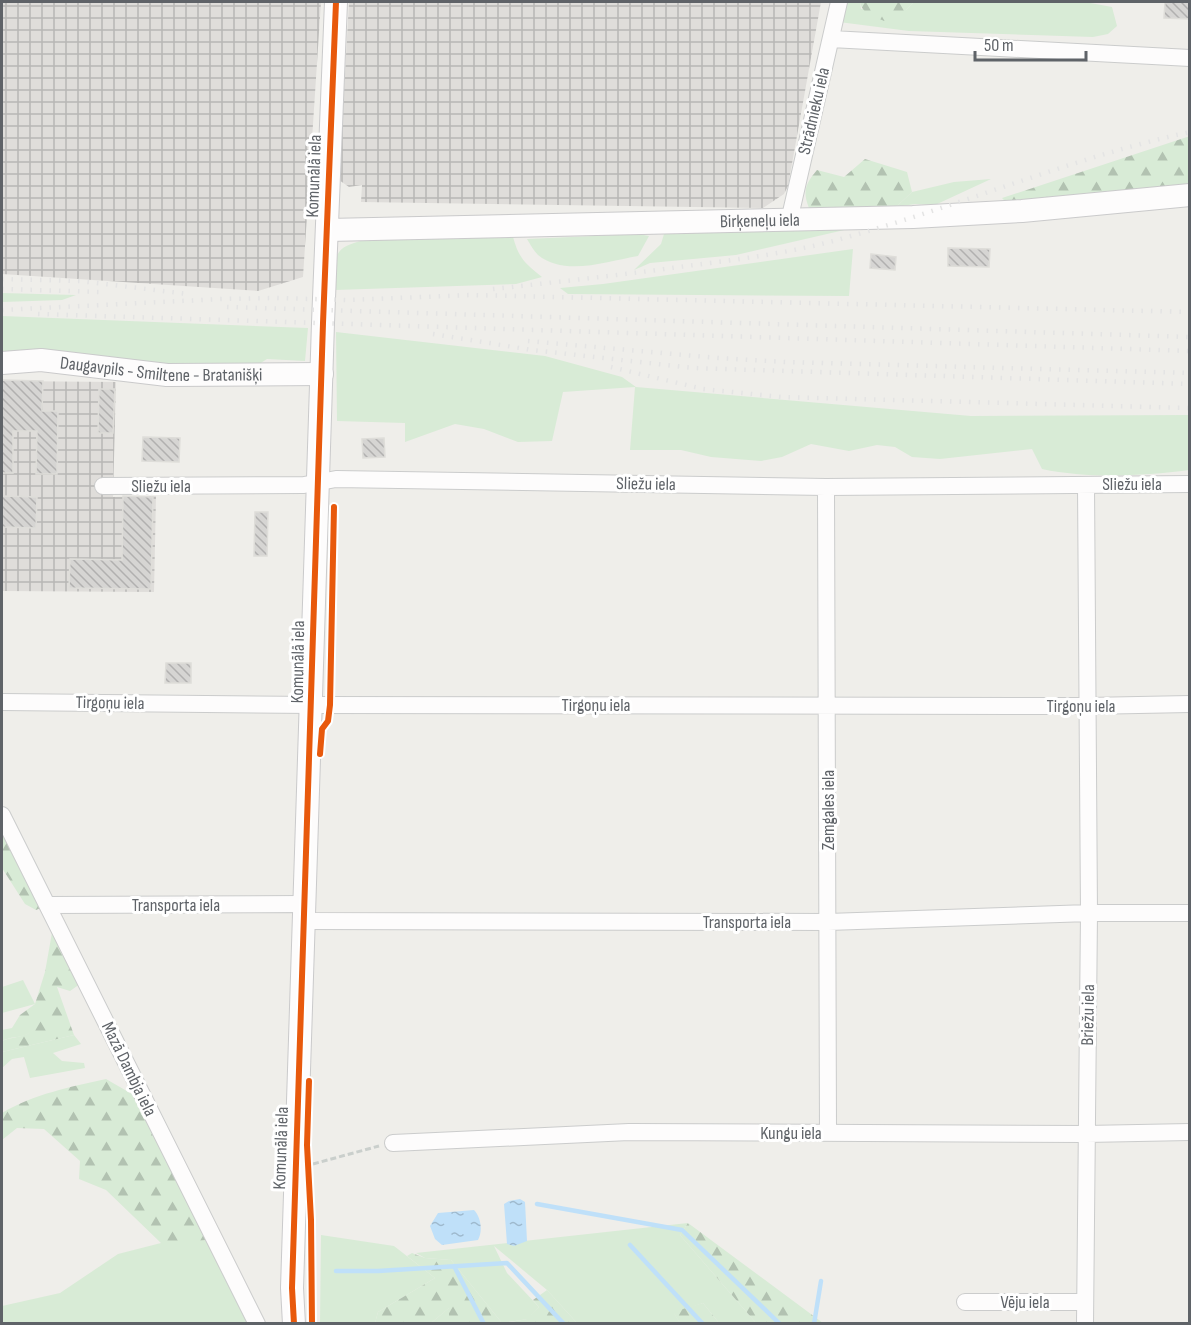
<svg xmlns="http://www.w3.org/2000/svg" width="1191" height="1325" viewBox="0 0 1191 1325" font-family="'Sofia Sans Condensed',sans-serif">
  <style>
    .industrial { fill: url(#industrial-grid) }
    .grass { fill: #d8ebd6 }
    .forest { fill: url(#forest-firs) }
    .water { fill: url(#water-ripples) }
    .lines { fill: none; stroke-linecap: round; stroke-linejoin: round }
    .stream { stroke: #bfe0f9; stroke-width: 4.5 }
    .building { fill: url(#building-back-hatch); stroke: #deddd9; stroke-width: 1.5 }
    .street-casing { stroke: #cbcccc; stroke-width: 18 }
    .secondary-casing { stroke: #cacacb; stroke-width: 24 }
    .path { stroke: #cacfcc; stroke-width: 3; stroke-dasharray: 6 3; stroke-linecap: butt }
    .street { stroke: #fdfcfc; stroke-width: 16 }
    .secondary { stroke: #fdfcfc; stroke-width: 22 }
    .rail { stroke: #e4e4e4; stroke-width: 4.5; stroke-dasharray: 1.5 8; stroke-linecap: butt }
    .cycleway-casing { stroke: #fff; stroke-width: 10 }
    .cycleway { stroke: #e8590c; stroke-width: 6 }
    .labels { text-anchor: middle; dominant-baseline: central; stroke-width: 6; stroke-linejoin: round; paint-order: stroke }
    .street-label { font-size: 18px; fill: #5f6368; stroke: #fff }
  </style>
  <defs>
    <pattern id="industrial-grid" width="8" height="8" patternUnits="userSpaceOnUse" patternTransform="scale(1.5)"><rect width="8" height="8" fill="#dfddda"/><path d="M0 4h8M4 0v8" fill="none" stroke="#b8b7b5"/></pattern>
    <pattern id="forest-firs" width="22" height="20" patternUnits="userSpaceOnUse" patternTransform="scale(1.5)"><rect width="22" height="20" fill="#d8ebd6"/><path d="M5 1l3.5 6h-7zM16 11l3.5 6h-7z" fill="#b2c2b1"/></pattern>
    <pattern id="water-ripples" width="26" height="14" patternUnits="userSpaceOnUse" patternTransform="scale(1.5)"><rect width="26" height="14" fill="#bfe0f9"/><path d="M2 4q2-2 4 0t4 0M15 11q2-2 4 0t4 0" fill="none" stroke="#9eb9cd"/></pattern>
    <pattern id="building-back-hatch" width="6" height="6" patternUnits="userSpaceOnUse" patternTransform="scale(1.5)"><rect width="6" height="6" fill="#d6d5d3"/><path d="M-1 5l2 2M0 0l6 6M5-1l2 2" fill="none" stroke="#b1b0af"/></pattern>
  </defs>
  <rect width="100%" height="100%" fill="#efeeea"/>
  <path class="industrial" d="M2 2H321L303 277 258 291 2 274Z
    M349 2H821L788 186 784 194 763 208 361 202 362 185 349 187 339 180Z
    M2 381 116 382 113 497 156 496 154 592 2 591Z"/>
  <path class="grass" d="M846 2H860L861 9 906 10 914 2H1085L1112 7 1117 26 1108 34 1093 37 909 31 839 22Z
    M991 179 935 205 915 204 896 207 912 192 954 182Z
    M866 225 736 255 650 263 634 270 661 244 664 234Z
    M638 234 649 236 638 256C608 261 565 277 538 255 534 251 530 244 527 239Z
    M375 237H513C519 259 525 263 542 277L516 284 335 290C336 247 332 249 375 237Z
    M853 249 849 296 568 294 560 288 603 284Z
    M2 293 76 295 62 300 2 302Z
    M2 316 308 328 305 361 267 359 256 366 146 365 2 355Z
    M336 332 545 356 622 377 636 387 971 416 1189 415V470C1142 476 1089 479 1042 469L1032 449 940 459 912 457 895 447 877 445 849 451 811 444 782 457 761 461 711 457 681 450H630L635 387 563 392 552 441 518 442 484 429 455 424 405 442V423L337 421Z
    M23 980 35 1004 2 1013V987Z
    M12 1028H36C21 1041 17 1034 2 1041V1030Z
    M74 1035 81 1044 53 1053 62 1061 84 1063 85 1068 30 1078 24 1057 12 1059 2 1068V1052Z
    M688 1223 680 1235 756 1323H719L703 1303 674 1313 680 1323H577L547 1290 494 1246 507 1273 539 1307 528 1319 502 1323 451 1260 425 1258 416 1253Z
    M321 1235 394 1246 435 1278 378 1312 375 1323 320 1324Z
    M206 1240 247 1323H2V1306L60 1293 118 1254 161 1243Z
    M450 1307 449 1323H431Z"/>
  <path class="forest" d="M860 2H914L906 10 884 21C874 16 862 14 860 2Z
    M1187 137H1189V183L1148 193 1007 203 1002 198Z
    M865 159 907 172 912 192 896 207 840 211 809 208C802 191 806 183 817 170L844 177Z
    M2 826 43 907 36 910 25 904 2 868Z
    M53 927 80 984 70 991 57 987 74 1035 2 1052V1041C16 1035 22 1040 35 1028H12L20 1015 35 1004 45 972Z
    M106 1079 132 1094 206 1240 180 1244 161 1243 106 1190 79 1179 80 1161 44 1129 17 1128 2 1140V1113C34 1094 70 1087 106 1079Z
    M688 1223 823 1323H756L680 1235Z
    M412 1253 425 1258 451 1260 502 1323H449V1308L431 1323H375L378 1312 435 1278 407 1256Z
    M547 1290 577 1323H505L527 1319 539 1307 533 1300Z
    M703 1303 719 1323H680L673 1312Z"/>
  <path class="water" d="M520 1199 525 1202 527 1241 514 1246 507 1244 504 1204 509 1201Z
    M474 1210C481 1217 483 1231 478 1240L442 1245 435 1239 430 1226 438 1213Z"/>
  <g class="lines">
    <path class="stream" d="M537 1204 682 1230 780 1324
      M630 1245 703 1324
      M454 1266 484 1324
      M336 1271H378L507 1263 564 1324
      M814 1324 821 1281"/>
  </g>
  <path class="building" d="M1165 2H1190V19L1164 18Z
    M948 248 990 249 989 267 948 266Z
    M871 254 896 257 895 270 870 268Z
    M2 380 43 381 42 411H58L57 474H36L37 431H13V473H2Z
    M99 389H115L113 433H98Z
    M143 437 180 438 179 462 142 461Z
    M384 438 385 457 363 458 362 439Z
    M2 496 37 497 36 528 2 527Z
    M123 496 153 497 151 589 69 588 70 559 122 560Z
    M255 512H268L267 556H254Z
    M166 663H191V683H165Z"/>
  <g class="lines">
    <g class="street-casing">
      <path id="street" d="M831 39 1190 58
        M789 221 839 2
        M103 486 304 485 336 479 826 487 1190 484
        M826 487 828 1133
        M2 702 312 705 1087 706 1190 704
        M2 815 257 1324
        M48 905 305 904
        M304 921 828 922 1089 913H1190
        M393 1143 629 1132 1086 1134 1190 1132
        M965 1302H1085
        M1085 1324 1089 913 1086 485"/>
    </g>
    <g class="secondary-casing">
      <g id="secondary">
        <path id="s1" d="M328 230 913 217 1022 211 1190 195"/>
        <path id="s2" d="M2 363 41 360 167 375 322 374"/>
        <path d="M294 1324 292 1288 323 323 336 2"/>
      </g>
    </g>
    <path class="path" d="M313 1164 379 1146"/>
    <use href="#street" class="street"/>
    <use href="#secondary" class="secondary"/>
    <path class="rail" d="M2 279 80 281 188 294
      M2 289 101 292
      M493 289C557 282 622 275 686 266 742 259 798 252 851 236 965 204 1074 157 1190 132
      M227 307 1190 337
      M2 310 221 299 275 298 348 300 471 295 1190 312
      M38 314 1190 351
      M433 334 532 350 693 368 1190 384
      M528 341 718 358 785 362 1190 373
      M611 367 703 389 781 397 1190 408"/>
    <g class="cycleway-casing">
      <path id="cycleway" d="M320 754 322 729 328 721 330 705 334 507
        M309 1081 307 1145 311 1220 312 1324
        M294 1324 292 1288 323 323 336 2"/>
    </g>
    <use href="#cycleway" class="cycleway"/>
  </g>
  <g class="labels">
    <g class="street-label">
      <text transform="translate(814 111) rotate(-77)">Strādnieku iela</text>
      <text transform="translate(314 176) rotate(-88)">Komunālā iela</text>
      <text stroke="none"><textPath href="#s1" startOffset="432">Birķeneļu iela</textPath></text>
      <text stroke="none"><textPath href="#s2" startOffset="160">Daugavpils - Smiltene - Bratanišķi</textPath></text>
      <text transform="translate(646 484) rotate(1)">Sliežu iela</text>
      <text x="1132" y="484">Sliežu iela</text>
      <text x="161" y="486">Sliežu iela</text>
      <text transform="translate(298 662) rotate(-89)">Komunālā iela</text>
      <text transform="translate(110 703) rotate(1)">Tirgoņu iela</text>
      <text x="596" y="705">Tirgoņu iela</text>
      <text x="1081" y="706">Tirgoņu iela</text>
      <text transform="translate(828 810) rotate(-90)">Zemgales iela</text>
      <text x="176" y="905">Transporta iela</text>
      <text x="747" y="922">Transporta iela</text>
      <text transform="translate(1088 1015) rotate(-89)">Briežu iela</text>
      <text transform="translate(129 1069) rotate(64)">Mazā Dambja iela</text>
      <text x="791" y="1133">Kungu iela</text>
      <text transform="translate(281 1148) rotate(-88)">Komunālā iela</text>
      <text x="1025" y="1302">Vēju iela</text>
    </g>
  </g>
  <rect width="1191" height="1325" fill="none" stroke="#5f6368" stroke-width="6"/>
  <path d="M975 51v9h111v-9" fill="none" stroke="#5f6368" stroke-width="3"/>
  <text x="984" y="51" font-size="18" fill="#5f6368" stroke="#ffffff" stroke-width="4.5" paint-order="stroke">50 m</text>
</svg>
